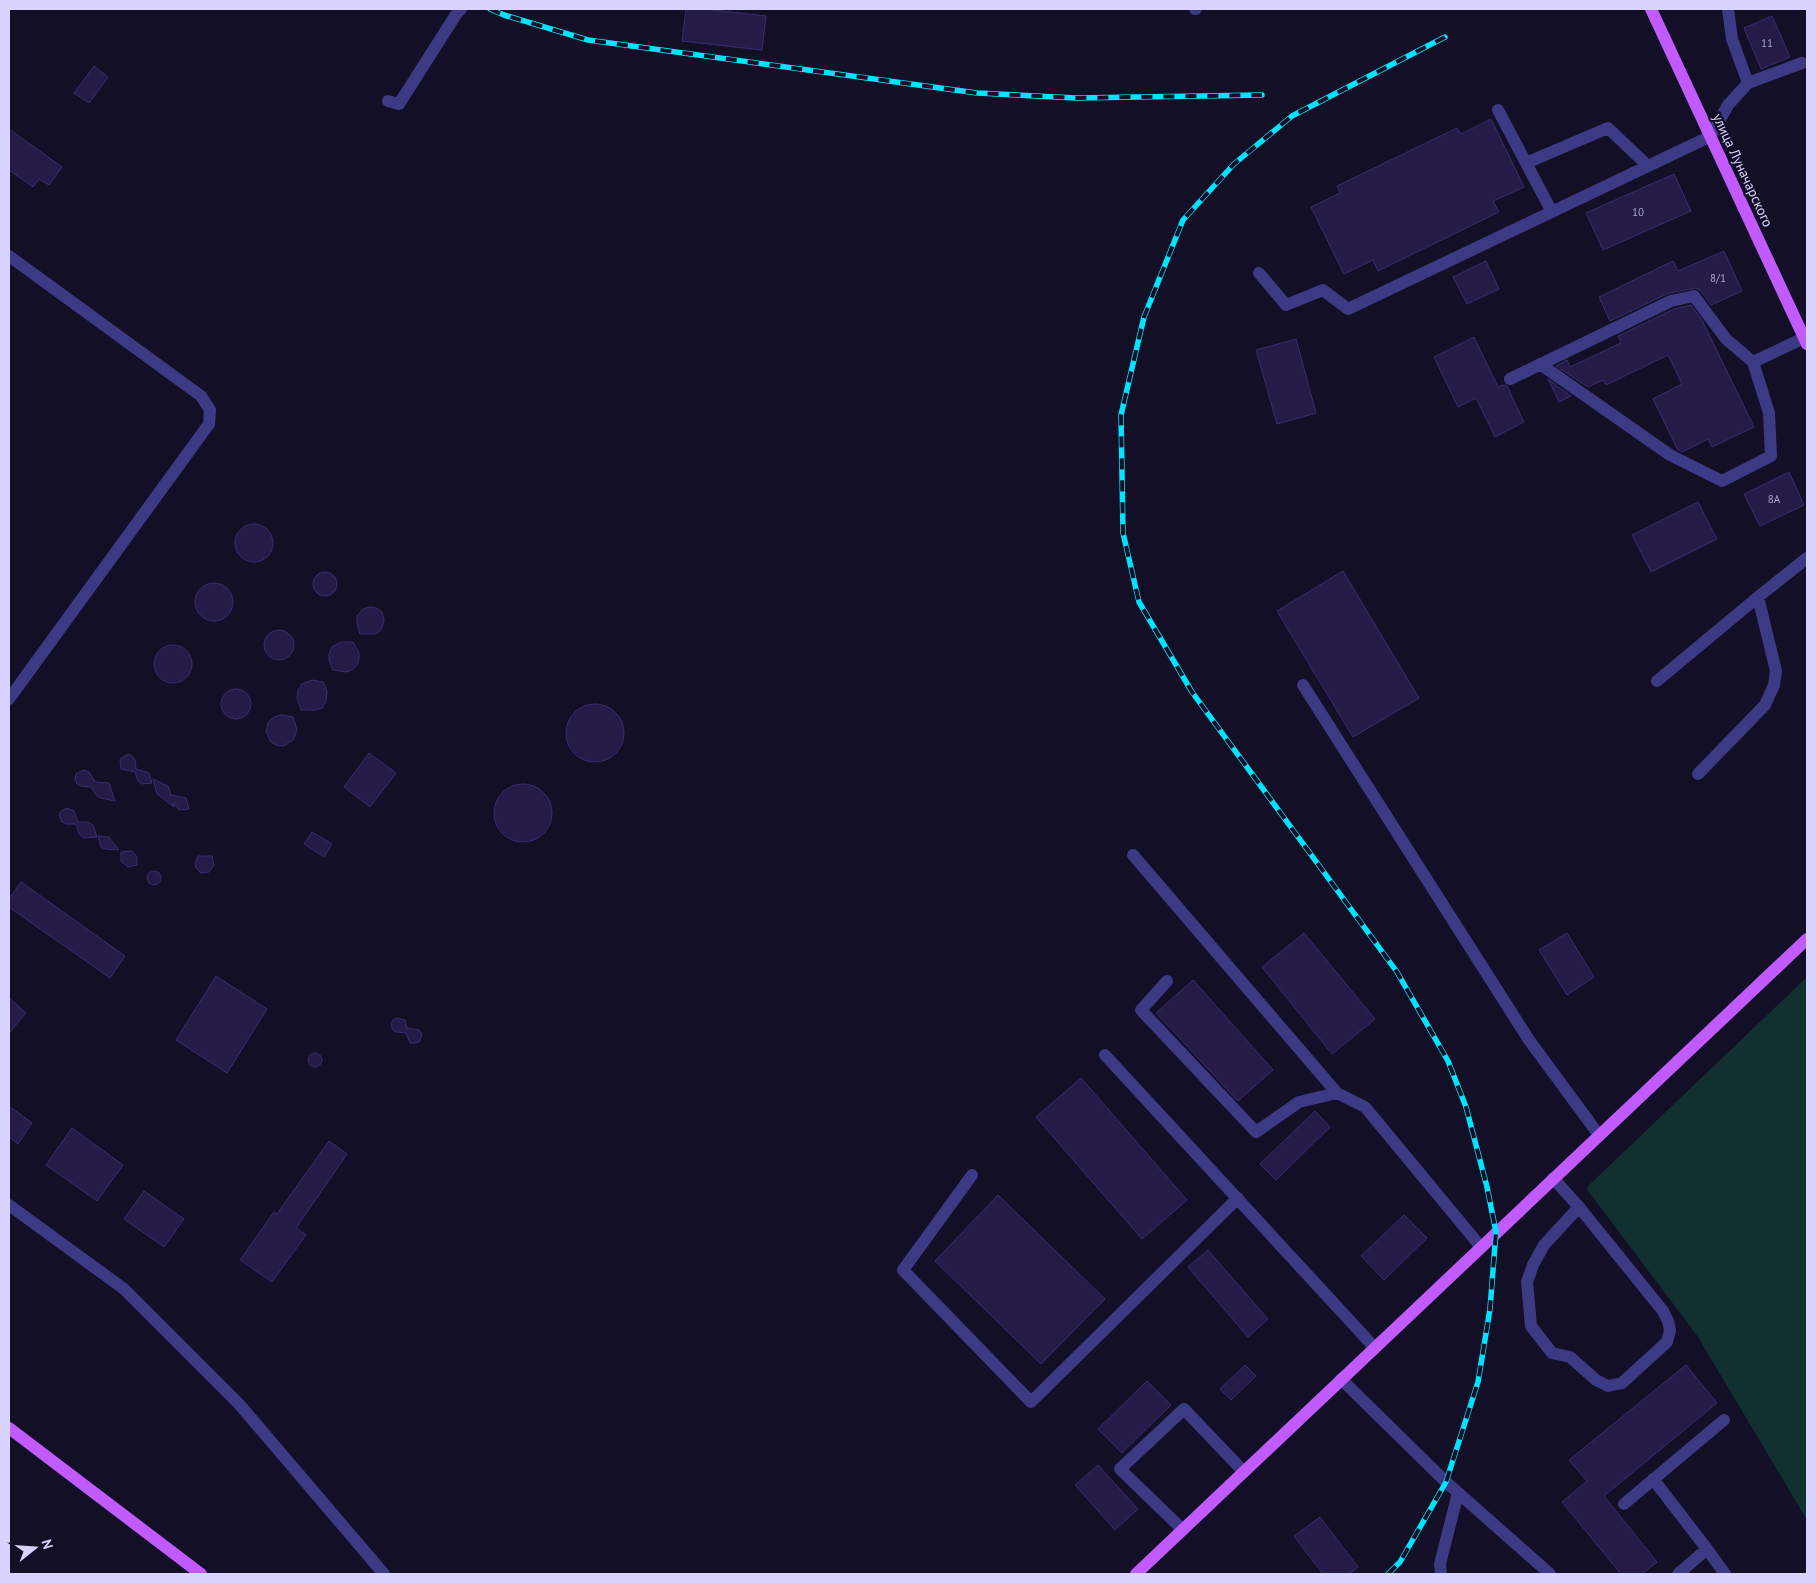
<svg xmlns="http://www.w3.org/2000/svg" width="1816" height="1583" viewBox="0 0 1816 1583" font-family="'PT Sans',sans-serif">
  <style>
    .green { fill: #12302f }
    .building { fill: #241b47; stroke: #3b2d73 }
    .lines { fill: none; stroke-linecap: round; stroke-linejoin: round }
    .minor { stroke: #3d3a85; stroke-width: 12 }
    .major { stroke: #c25bff; stroke-width: 12 }
    .rail-casing { stroke: #00e5ff; stroke-width: 5.5 }
    .rail { stroke: #130f26; stroke-width: 4; stroke-dasharray: 11; stroke-linecap: butt }
    .labels { text-anchor: middle; dominant-baseline: central; stroke-width: 4.5; stroke-linejoin: round; paint-order: stroke }
    .number-label { font-size: 11px; fill: #aca6d1 }
    .street-label { font-size: 14px; fill: #d9d4ff; stroke: #130f26 }
  </style>
  <rect width="100%" height="100%" fill="#130f26"/>
  <path class="green" d="M1807 977V1520L1698 1337 1586 1188Z"/>
  <path class="building" d="M686 9H704L766 16 762 50 682 41Z
    M1772 16 1790 57 1761 69 1744 28Z
    M94 66 108 77 89 103 74 93Z
    M1491 119 1524 187 1493 201 1499 212 1378 271 1373 260 1344 274 1311 207 1340 193 1337 186 1457 128 1461 134Z
    M9 129 62 167 49 185 39 179 33 187 9 170Z
    M1674 174 1691 211 1603 250 1586 213Z
    M1724 251 1742 291 1711 305 1701 291 1696 288 1669 293 1610 321 1599 297 1673 261 1678 271Z
    M1486 261 1499 289 1467 304 1453 277Z
    M1691 305 1702 320 1754 427 1712 447 1708 439 1682 452 1678 450 1653 399 1682 384 1668 355 1606 385 1603 380 1588 387 1556 366 1567 360 1570 367 1621 343 1618 336 1674 309Z
    M1474 337 1498 387 1504 385 1507 386 1524 422 1495 437 1476 398 1458 407 1434 357Z
    M1296 339 1316 413 1277 424 1256 350Z
    M1548 379 1571 396 1559 402Z
    M1789 472 1804 505 1760 526 1744 494Z
    M1698 502 1717 539 1651 572 1632 535Z
    M235 543a19 19 0 1 1 38 0a19 19 0 1 1-38 0Z
    M1343 571 1419 698 1353 737 1277 611Z
    M313 584a12 12 0 1 1 24 0a12 12 0 1 1-24 0Z
    M195 602a19 19 0 1 1 38 0a19 19 0 1 1-38 0Z
    M370 607 376 608 382 612 384 619 383 625 381 630 376 634H360L357 623V616L363 609Z
    M264 645a15 15 0 1 1 30 0a15 15 0 1 1-30 0Z
    M341 642H353L359 653V658L357 665 352 670 346 672 333 670 329 660V654L332 647Z
    M154 664a19 19 0 1 1 38 0a19 19 0 1 1-38 0Z
    M312 680 323 682 327 691 326 702 322 708 316 710H301L297 698 298 690 302 684Z
    M221 704a15 15 0 1 1 30 0a15 15 0 1 1-30 0Z
    M566 733a29 29 0 1 1 58 0a29 29 0 1 1-58 0Z
    M281 715 293 717 297 730 293 740 284 746 276 745 271 742 266 732 268 723 274 717Z
    M369 753 396 773 370 807 344 787Z
    M128 754 132 756 135 760 136 769 149 773 152 783 142 784 138 781 135 772 121 769 120 759Z
    M85 770 89 772 95 782 109 783 115 801 101 798 97 796 91 787 81 786 77 784 75 779 76 774 81 771Z
    M153 779 168 786 171 795 186 798 189 809 179 810 173 803 174 807 157 794Z
    M494 813a29 29 0 1 1 58 0a29 29 0 1 1-58 0Z
    M67 808 74 811 78 822H88L93 825 97 837 84 838 79 834 76 824H66L62 822 59 815 61 811Z
    M312 832 332 844 324 857 304 844Z
    M98 836 109 837 119 850 105 849 101 847Z
    M132 851 137 857V865L128 867 121 861V852Z
    M198 856H212L214 865 209 872 201 873 196 868 195 863Z
    M147 878a7 7 0 1 1 14 0a7 7 0 1 1-14 0Z
    M21 882 125 956 110 978 9 907V899Z
    M1304 933 1375 1019 1332 1054 1262 967Z
    M1567 933 1594 977 1567 995 1539 950Z
    M216 976 267 1009 227 1073 176 1040Z
    M1193 980 1273 1070 1238 1101 1156 1013Z
    M9 998 26 1013 9 1033Z
    M397 1018 405 1020 407 1028 419 1030 422 1034 420 1041 416 1043H410L406 1033 396 1032 393 1030 391 1025 393 1020Z
    M308 1060a7 7 0 1 1 14 0a7 7 0 1 1-14 0Z
    M1081 1078 1187 1200 1142 1239 1036 1117Z
    M9 1106 32 1123 18 1144 9 1137Z
    M1315 1111 1330 1127 1276 1180 1260 1164Z
    M72 1128 123 1165 97 1201 46 1165Z
    M329 1141 347 1154 296 1228 306 1235 272 1282 240 1260 274 1212 277 1214Z
    M144 1191 184 1219 164 1247 124 1219Z
    M998 1195 1105 1299 1041 1364 935 1261Z
    M1404 1215 1427 1238 1384 1280 1361 1256Z
    M1208 1250 1268 1319 1248 1337 1188 1267Z
    M1245 1365 1256 1376 1231 1400 1220 1389Z
    M1686 1365 1717 1403 1604 1496 1657 1562 1642 1574H1621L1562 1502 1587 1481 1569 1460Z
    M1147 1381 1171 1405 1122 1453 1098 1429Z
    M1098 1465 1138 1509 1115 1530 1075 1485Z
    M1320 1517 1358 1567 1349 1574H1323L1294 1536Z"/>
  <g class="lines">
    <path class="minor" d="M1195 9H1196
      M1748 83 1802 63
      M388 101 399 104 457 13 461 9
      M1498 110 1552 212
      M1526 163 1608 128 1648 166
      M9 256 201 396 210 410 209 424 9 699
      M1259 273 1286 305 1323 290 1348 309 1711 136 1728 105 1748 83 1732 39 1728 9
      M1540 364 1670 455 1722 481 1771 456 1769 413 1753 362
      M1510 379 1671 301 1694 296 1726 339 1753 362 1804 338
      M1657 681 1758 597 1807 558
      M1303 685 1529 1040 1599 1135
      M1698 774 1765 705 1774 685 1776 671 1758 597
      M1133 855 1337 1093 1365 1107 1481 1247
      M1167 981 1141 1010 1256 1132 1299 1102 1337 1093
      M1105 1055 1375 1348
      M972 1175 903 1270 1031 1402 1238 1198
      M1553 1178 1579 1207 1663 1311 1668 1321 1670 1330 1667 1342 1622 1383 1608 1386 1596 1380 1570 1357 1552 1353 1531 1326 1527 1282 1533 1265 1544 1245 1579 1207
      M9 1205 124 1289 239 1404 384 1574
      M1341 1379 1446 1482 1550 1574
      M1653 1479 1707 1549 1725 1574
      M1624 1504 1724 1420
      M1183 1530 1120 1469 1184 1409 1244 1472
      M1441 1574 1440 1564 1458 1493
      M1678 1574 1707 1549"/>
    <path class="major" d="M1651 9 1807 344
      M9 1428 201 1574
      M1136 1574 1807 939"/>
    <g class="rail-casing">
      <path id="rail" d="M490 9 504 15 588 40 977 93 1076 98 1262 95
        M1388 1574 1400 1562 1446 1482 1478 1382 1490 1309 1496 1232 1487 1187 1466 1107 1448 1061 1397 972 1192 692 1139 602 1123 533 1121 415 1144 317 1183 220 1234 164 1292 116 1445 37"/>
    </g>
    <use href="#rail" class="rail"/>
  </g>
  <g class="labels">
    <g class="number-label">
      <text x="1767" y="43">11</text>
      <text x="1638" y="212">10</text>
      <text x="1718" y="278">8/1</text>
      <text x="1774" y="499">8А</text>
    </g>
    <g class="street-label">
      <text transform="translate(1743 170) rotate(65)">улица Луначарского</text>
    </g>
  </g>
  <rect width="1816" height="1583" fill="none" stroke="#d9d4ff" stroke-width="20"/>
  <g transform="translate(35 1548) rotate(73)" stroke="#130f26" stroke-width="4" paint-order="stroke">
  <path d="M0-4L9 19L0 12L-9 19Z" fill="#d9d4ff"/>
  <text y="-8" font-size="14" font-weight="bold" text-anchor="middle" fill="#d9d4ff">N</text>
  </g>
</svg>
